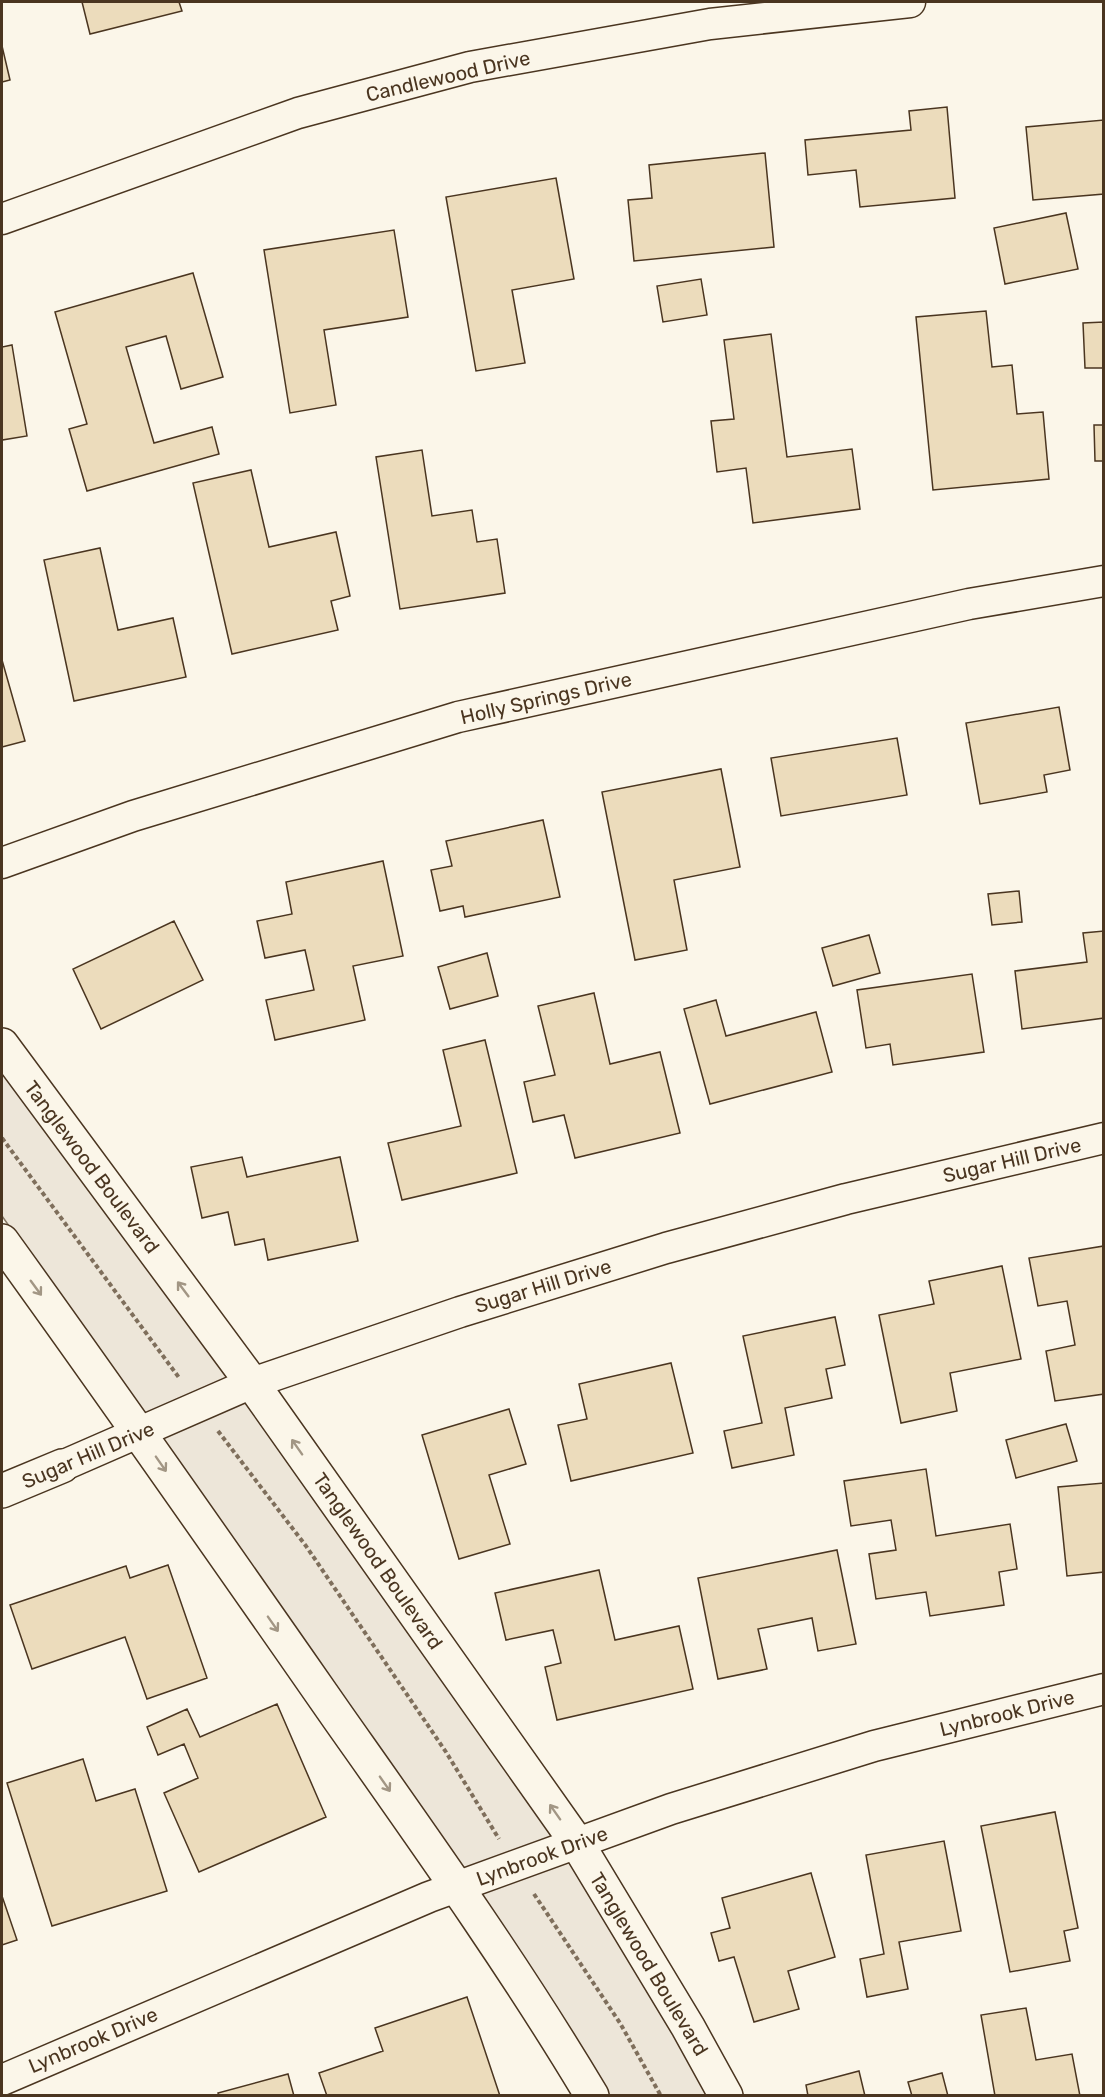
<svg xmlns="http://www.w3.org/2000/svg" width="1105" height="2097" viewBox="0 0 1105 2097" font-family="Rubik,sans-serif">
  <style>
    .green { fill: #ede6d9; stroke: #887966; stroke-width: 1.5 }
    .building { fill: #ecdcbc; stroke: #4a3520; stroke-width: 1.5 }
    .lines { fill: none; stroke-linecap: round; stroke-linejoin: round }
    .minor-casing { stroke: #4a3520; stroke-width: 33 }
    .tertiary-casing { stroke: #4a3520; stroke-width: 36 }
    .path { stroke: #7f6f5c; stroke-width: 4; stroke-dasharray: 4.5 3; stroke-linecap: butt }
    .minor { stroke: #fbf6e9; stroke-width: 30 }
    .tertiary { stroke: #fbf6e9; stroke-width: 33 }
    .oneway { stroke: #a29684 }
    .labels { text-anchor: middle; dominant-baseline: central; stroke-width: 4.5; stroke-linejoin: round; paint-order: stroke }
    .street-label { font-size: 20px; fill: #4a3520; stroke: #fbf6e9 }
  </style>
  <rect width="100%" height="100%" fill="#fbf6e9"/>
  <path class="green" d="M2 1061 559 1838 714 2095H609L587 2058 160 1441 2 1216Z"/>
  <path class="building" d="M82 2H179L182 11 90 34Z
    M2 46 10 80 2 82Z
    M947 107 955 198 860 207 856 170 808 175 805 140 911 130 909 111Z
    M1104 120V194L1033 200 1026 127Z
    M765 153 774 247 634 261 628 200 652 198 649 165Z
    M556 178 574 279 512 290 525 363 476 371 446 197Z
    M1066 213 1078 269 1005 284 994 228Z
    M394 230 408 317 324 330 336 405 290 413 264 250Z
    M193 273 223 377 181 389 166 336 126 347 154 443 212 427 219 454 87 491 69 429 87 424 55 312Z
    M701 279 707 315 663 322 657 286Z
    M986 311 992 367 1012 365 1017 414 1043 412 1049 479 933 490 916 317Z
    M1104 322V368H1085L1083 323Z
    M771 334 787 457 852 449 860 509 753 523 746 468 717 472 711 421 734 419 724 340Z
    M12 345 27 436 2 440V347Z
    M1094 425H1104V461H1095Z
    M422 450 432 516 472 510 477 542 497 539 505 593 400 609 376 457Z
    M251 470 269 547 336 532 350 596 331 601 338 630 232 654 193 483Z
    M100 548 118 630 173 618 186 677 74 701 44 560Z
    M2 660 25 741 2 747Z
    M1059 707 1070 770 1044 775 1047 792 980 804 966 723Z
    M897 738 907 795 781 816 771 758Z
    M721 769 740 867 674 880 687 950 635 960 602 792Z
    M543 820 560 897 465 917 463 906 440 911 431 870 452 866 446 841Z
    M383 861 403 956 353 966 365 1020 275 1040 266 1000 314 990 305 950 265 958 257 921 292 914 286 882Z
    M1019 891 1022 922 992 925 988 894Z
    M174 921 203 980 101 1029 73 969Z
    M1104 931V1018L1022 1029 1015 971 1087 962 1083 933Z
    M869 935 880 973 833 986 822 948Z
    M487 953 498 996 450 1009 438 967Z
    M972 974 984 1052 893 1065 890 1044 866 1048 857 990Z
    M594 993 610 1064 660 1052 680 1133 575 1158 564 1115 533 1122 524 1082 555 1075 538 1006Z
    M716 1000 726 1036 816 1012 832 1072 710 1104 684 1009Z
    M485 1040 517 1173 402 1200 388 1143 461 1126 443 1050Z
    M242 1157 247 1177 340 1157 358 1241 268 1260 264 1239 235 1245 228 1212 202 1218 191 1167Z
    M1104 1246V1394L1055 1401 1046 1351 1075 1345 1067 1301 1038 1306 1029 1258Z
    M1002 1266 1021 1359 950 1373 957 1411 901 1423 879 1315 934 1304 929 1281Z
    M835 1317 845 1365 826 1369 832 1398 785 1408 794 1455 732 1468 724 1431 762 1423 743 1336Z
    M671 1363 693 1453 571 1481 558 1425 587 1419 579 1384Z
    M509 1409 526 1464 489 1475 510 1544 459 1559 422 1435Z
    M1066 1424 1077 1461 1016 1478 1006 1440Z
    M926 1469 936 1536 1010 1524 1017 1569 999 1572 1004 1605 930 1616 926 1592 876 1599 869 1554 896 1550 891 1520 851 1526 844 1481Z
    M1104 1483V1572L1067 1576 1058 1487Z
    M837 1550 856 1644 818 1651 812 1618 758 1629 767 1669 718 1679 698 1578Z
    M168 1565 207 1678 147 1699 125 1637 32 1669 10 1605 126 1566 130 1578Z
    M599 1570 615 1640 679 1626 693 1689 557 1720 545 1667 561 1663 553 1630 506 1640 495 1593Z
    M277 1704 326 1817 199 1872 164 1793 198 1778 184 1744 158 1755 147 1727 187 1709 200 1737Z
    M83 1759 96 1801 135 1789 167 1891 52 1926 7 1783Z
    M1055 1812 1078 1928 1064 1931 1070 1961 1010 1972 981 1826Z
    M944 1841 961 1931 899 1942 908 1989 867 1997 860 1959 884 1954 866 1855Z
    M811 1873 835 1957 788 1971 799 2009 754 2022 734 1957 719 1961 711 1933 730 1928 722 1898Z
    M2 1896 17 1940 2 1945Z
    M467 1997 500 2096H327L319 2073 383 2051 375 2028Z
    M1026 2008 1036 2060 1072 2054 1080 2096H995L981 2015Z
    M859 2071 865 2096H808L806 2085Z
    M942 2073 948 2096H912L908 2082Z
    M288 2074 294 2096H219L218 2093Z"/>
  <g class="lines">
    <g class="minor-casing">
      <path id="minor" d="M2 219 298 113 470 67 710 24 910 2
        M2 863 133 816 458 717 969 604 1104 581
        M62 1466 252 1383 460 1312 666 1248 846 1199 1104 1138
        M2 2080 429 1897 671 1809 874 1746 1104 1689"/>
    </g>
    <g class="tertiary-casing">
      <path id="tertiary" d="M2 1045 252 1383 577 1843 688 2027 726 2096
        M2 1241C117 1400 229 1561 342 1723 428 1845 515 1967 592 2096
        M2 1491 62 1466"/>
    </g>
    <path class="path" d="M2 1138 180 1379
      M218 1431 306 1546 446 1752 499 1839
      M534 1894 620 2023 661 2096"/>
    <use href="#minor" class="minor"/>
    <use href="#tertiary" class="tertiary"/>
  </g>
  <defs><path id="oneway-shaft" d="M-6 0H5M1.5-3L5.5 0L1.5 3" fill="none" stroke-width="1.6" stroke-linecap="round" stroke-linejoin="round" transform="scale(1.5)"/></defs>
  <g class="oneway">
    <use href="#oneway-shaft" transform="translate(36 1288) rotate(54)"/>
    <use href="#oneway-shaft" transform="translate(183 1289) rotate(-127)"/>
    <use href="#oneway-shaft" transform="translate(297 1447) rotate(-125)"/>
    <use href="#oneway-shaft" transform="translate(161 1464) rotate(55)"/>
    <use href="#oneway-shaft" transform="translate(273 1624) rotate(55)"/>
    <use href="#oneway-shaft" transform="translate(385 1784) rotate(55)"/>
    <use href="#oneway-shaft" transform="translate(555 1812) rotate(-125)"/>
  </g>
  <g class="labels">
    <g class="street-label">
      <text transform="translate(448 76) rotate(-13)">Candlewood Drive</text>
      <text transform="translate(546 698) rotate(-13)">Holly Springs Drive</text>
      <text transform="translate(1012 1160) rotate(-13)">Sugar Hill Drive</text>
      <text transform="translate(92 1167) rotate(53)">Tanglewood Boulevard</text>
      <text transform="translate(543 1286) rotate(-17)">Sugar Hill Drive</text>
      <text transform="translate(88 1455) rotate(-23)">Sugar Hill Drive</text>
      <text transform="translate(378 1561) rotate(55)">Tanglewood Boulevard</text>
      <text transform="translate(1007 1713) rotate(-14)">Lynbrook Drive</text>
      <text transform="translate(542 1856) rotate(-20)">Lynbrook Drive</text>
      <text transform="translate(649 1964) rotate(59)">Tanglewood Boulevard</text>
      <text transform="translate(93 2040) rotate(-23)">Lynbrook Drive</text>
    </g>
  </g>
  <rect width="1105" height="2097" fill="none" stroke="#4a3520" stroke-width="6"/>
</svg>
